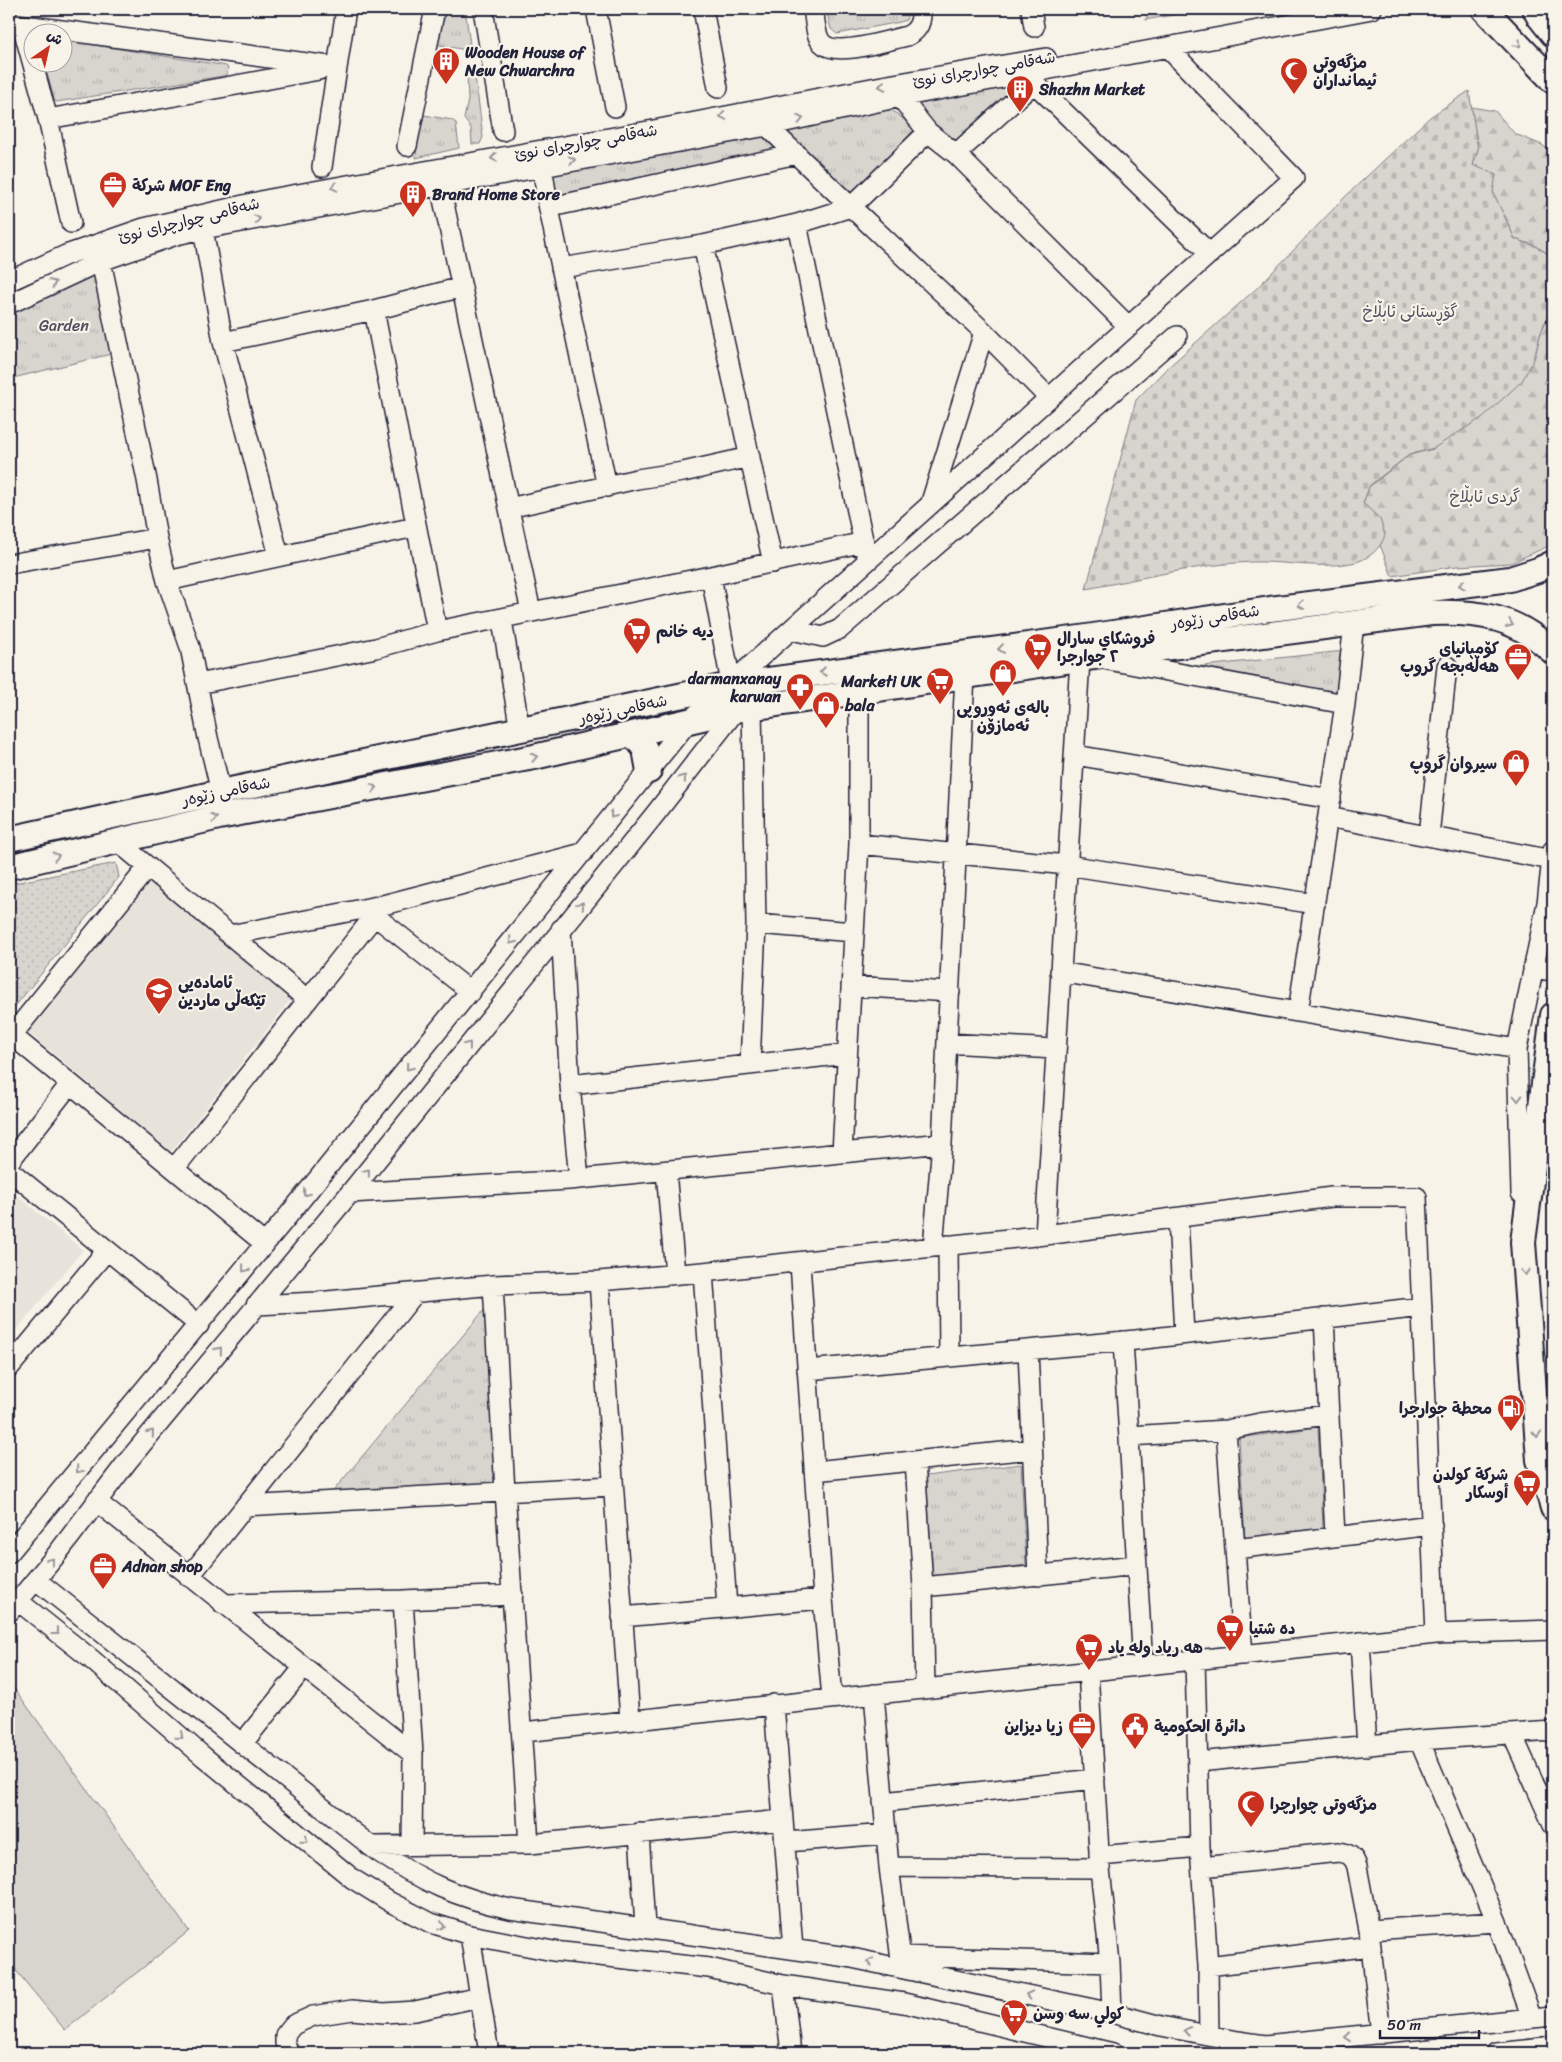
<svg xmlns="http://www.w3.org/2000/svg" width="1562" height="2062" viewBox="0 0 1562 2062" font-family="Sriracha,'Playpen Sans Arabic',sans-serif">
  <style>
    .built { fill: #e7e3db }
    .grass { fill: #d8d5cf; stroke: #7d7c85 }
    .forest { fill: url(#forest-firs); stroke: #7d7c85 }
    .cemetery { fill: url(#cemetery-stones); stroke: #7d7c85 }
    .park { fill: url(#park-tufts); stroke: #7d7c85 }
    .garden { fill: url(#garden-dots); stroke: #7d7c85 }
    .lines { fill: none; stroke-linecap: round; stroke-linejoin: round }
    .minor-casing { stroke: #22223b; stroke-width: 22 }
    .major-casing { stroke: #22223b; stroke-width: 28 }
    .minor { stroke: #f7f3e8; stroke-width: 19 }
    .major { stroke: #f7f3e8; stroke-width: 24 }
    .oneway { stroke: #97959a }
    .labels { text-anchor: middle; dominant-baseline: central; stroke-width: 4.5; stroke-linejoin: round; paint-order: stroke }
    .poi-label { font-size: 16px; font-weight: bold; fill: #22223b; stroke: #f7f3e8; text-anchor: start }
    .street-label { font-size: 16px; fill: #22223b; stroke: #f7f3e8 }
    .park-label { font-size: 16px; fill: #504f60; stroke: #f7f3e8 }
  </style>
  <defs>
    <pattern id="forest-firs" width="22" height="20" patternUnits="userSpaceOnUse" patternTransform="scale(1.25)"><rect width="22" height="20" fill="#d8d5cf"/><path d="M5 1l3.5 6h-7zM16 11l3.5 6h-7z" fill="#b9b7b3"/></pattern>
    <pattern id="cemetery-stones" width="16" height="16" patternUnits="userSpaceOnUse" patternTransform="scale(1.25)"><rect width="16" height="16" fill="#d8d5cf"/><path d="M2 7V4a2 2 0 0 1 4 0v3zM10 15v-3a2 2 0 0 1 4 0v3z" fill="#b9b7b3"/></pattern>
    <pattern id="park-tufts" width="24" height="20" patternUnits="userSpaceOnUse" patternTransform="scale(1.25)"><rect width="24" height="20" fill="#d8d5cf"/><path d="M3 7l-1-3M5 7V3M7 7l1-3M15 17l-1-3M17 17v-4M19 17l1-3" fill="none" stroke="#b9b7b3"/></pattern>
    <pattern id="garden-dots" width="8" height="8" patternUnits="userSpaceOnUse" patternTransform="scale(1.25)"><rect width="8" height="8" fill="#d8d5cf"/><path d="M2 2h.1M6 6h.1" fill="none" stroke="#b9b7b3" stroke-width="1.8" stroke-linecap="round"/></pattern>
  </defs>
  <rect width="100%" height="100%" fill="#f7f3e8"/>
  <filter id="ink" filterUnits="userSpaceOnUse"><feTurbulence type="fractalNoise" baseFrequency=".02" numOctaves="2"/><feDisplacementMap in="SourceGraphic" scale="10" xChannelSelector="R" yChannelSelector="G"/><feConvolveMatrix kernelMatrix="1 2 1 2 8 2 1 2 1" color-interpolation-filters="sRGB"/></filter>
  <g filter="url(#ink)">
    <path class="built" d="M150 882 292 998 171 1152 26 1031Z
      M9 1189 83 1250 9 1339Z"/>
    <path class="grass" d="M9 1681 189 1931 65 2030 9 1962Z"/>
    <path class="forest" d="M1471 107 1495 111 1515 134 1542 145 1553 153V261C1546 248 1529 244 1515 239L1493 192 1473 165 1478 149Z
      M1553 303V544L1511 563 1457 566 1392 576 1380 545 1385 533 1363 503 1369 487 1409 455 1433 449 1535 356 1540 335Z"/>
    <path class="cemetery" d="M1469 91 1478 149 1473 165 1496 175 1493 192 1515 239 1535 246 1550 255 1553 261V303L1540 335 1534 359 1522 381 1483 417 1434 448 1409 455 1370 485 1363 503 1380 519 1385 535C1381 548 1370 558 1356 562 1321 570 1287 561 1252 562 1197 564 1141 579 1086 589L1136 400 1164 371 1257 288 1347 195 1430 117Z"/>
    <path class="park" d="M442 9H465L471 51 435 44Z
      M826 9H906L907 16 906 20 900 22 837 34 831 29Z
      M1152 9H1205L1145 20Z
      M63 40 221 65 226 66 228 68 227 75 223 76 56 102 54 99 44 63 62 62Z
      M469 73 474 75 476 83 483 137 480 144H472L471 128 464 119 468 100 467 75Z
      M1003 86 1010 90 957 144 951 142 916 107 919 104Z
      M884 109C897 109 905 122 914 130L855 194 848 192 785 129Z
      M424 115 452 120 456 123 459 148 416 158 417 140Z
      M758 133 779 152 556 199 552 186 553 173Z
      M94 270 111 354 9 379V307Z
      M1344 651 1338 692 1185 668Z
      M485 1309 497 1483 330 1495Z
      M1318 1427 1323 1528 1245 1538 1239 1438Z
      M1021 1464 1026 1565 933 1577 926 1476Z"/>
    <path class="garden" d="M116 863 119 877 9 1014V884Z"/>
    <g class="lines">
      <g class="minor-casing">
        <path id="minor" d="M483 9 503 131
          M596 9 615 107
          M703 9 718 88
          M813 9C815 18 815 36 822 43 836 58 888 40 907 36 918 31 922 22 921 9
          M1031 9 1034 27
          M9 23 337 67
          M22 25 48 119 71 223
          M1028 74 1034 83 1210 254
          M900 97 928 132 956 154 1129 327
          M48 119 319 70
          M767 126 851 207 984 332 1049 398
          M407 146 435 9
          M956 154 1034 83
          M542 166 548 204 607 487
          M322 167 346 9
          M440 185 531 612
          M548 204 560 205 797 154
          M797 224 866 554
          M203 229 223 342 279 556
          M703 245 773 563
          M101 261 147 480 157 538 167 581 190 647 208 738 221 792
          M561 268 703 245 797 224 851 207 928 132
          M9 281 66 255 144 228 270 199 659 129 882 86 1046 58
          M9 304 101 261 176 235 203 229 767 126 900 97 1372 9
          M374 310 437 631
          M223 342 374 310 462 287
          M930 505 984 332
          M509 508 637 479 683 472 750 457
          M9 564 157 538
          M167 581 415 527
          M502 620 520 731
          M792 630 823 637 840 629 1177 336
          M1108 660 1345 704
          M198 684 376 648 437 631 711 576 864 542
          M1075 755 1331 799
          M1328 817 1552 860
          M1429 836 1447 666
          M117 841 308 1000
          M859 844 1067 865 1315 904
          M375 916 471 992
          M756 924 854 932
          M561 929 570 1085 579 1179
          M230 935 383 905 583 853
          M1533 968 1553 971
          M1060 972 1517 1049
          M851 986 950 992
          M1298 1012 1345 704 1354 623
          M9 1033 265 1244
          M12 1035 148 867
          M947 1043 1055 1049
          M750 1065 756 924 752 708
          M570 1085 847 1054
          M842 1153 859 844V690
          M9 1162 70 1084
          M174 1169 383 905
          M9 1170 199 1325
          M666 1171 675 1274
          M350 1193 569 1180 942 1143
          M1521 1193 1517 1049 1547 903 1553 850
          M1178 1218 1184 1334
          M1045 1235 1080 659
          M948 1245 949 1357
          M933 1247 942 1143 965 675
          M800 1263 823 1599 832 1698
          M703 1272 727 1607
          M599 1281 630 1720
          M493 1285 505 1491 529 1844
          M256 1305 317 1302 493 1285 599 1281 703 1272 1045 1235 1332 1197H1417L1436 1634
          M1324 1318 1335 1536
          M1123 1341 1143 1665
          M1028 1350 1038 1576
          M9 1368 107 1250
          M807 1370 1136 1340 1422 1307
          M1129 1436 1226 1430
          M915 1461 923 1587 925 1689
          M814 1471 1032 1449
          M96 1501 413 1754
          M245 1506 612 1486
          M1235 1549 1432 1525
          M9 1553 287 1217 688 722 1294 178 1168 48
          M189 1577 415 1293
          M36 1580 377 1851C423 1882 455 1897 510 1909L847 1957 1112 2013 1161 2026 1238 2041 1265 2045 1553 2016
          M923 1587 1137 1565
          M403 1600 413 1754 412 1844
          M18 1601 90 1658 204 1757 353 1879 390 1902 431 1923 470 1935 553 1951 709 1968 783 1985 904 2003 1113 2053
          M223 1604 403 1600 513 1595
          M9 1612 57 1554 127 1462 350 1193 656 813 736 710 711 576
          M622 1617 823 1599
          M1360 1642 1367 1746
          M1243 1655 1226 1430 1260 1423 1329 1415
          M1195 1660 1200 1847 1208 1966 1209 2035
          M1088 1671 1100 1868 1110 1963 1112 2013
          M874 1694 889 1867 902 1967
          M774 1704 793 1949
          M523 1732 1436 1634 1553 1630
          M1512 1734 1553 1825
          M1419 1740 1497 1922 1532 2018
          M242 1744 304 1667
          M1198 1762 1419 1740 1553 1731
          M883 1802 1095 1779
          M639 1833 645 1927
          M786 1842 886 1834
          M370 1846 529 1844 783 1820
          M1099 1856 1200 1847
          M889 1867 1100 1868
          M1202 1867 1338 1852C1348 1853 1354 1856 1357 1867L1369 1930 1381 2034
          M1369 1930 1497 1922
          M470 1935 489 2053
          M901 1956 1110 1963
          M1208 1966 1371 1946
          M783 1985 791 2053
          M289 2053 285 2043V2035L293 2025 313 2016 352 2010 384 2013 415 2011 480 1997
          M1496 2053 1553 2047"/>
      </g>
      <g class="major-casing">
        <path id="major" d="M1484 9 1553 81
          M1535 9 1538 15 1553 34
          M634 735 645 749 649 771
          M9 839 221 792 731 685 1080 638 1270 609 1510 579 1538 570 1553 563
          M9 867 219 817 534 757 736 710 1080 659 1431 613C1479 611 1517 617 1553 652
          M1553 1015 1523 1242 1539 1460 1553 1508"/>
      </g>
      <use href="#minor" class="minor"/>
      <use href="#major" class="major"/>
    </g>
    <defs><path id="oneway-chevron" d="M-2-3.5L2.5 0L-2 3.5" fill="none" stroke-width="1.6" stroke-linecap="round" stroke-linejoin="round" transform="scale(1.25)"/></defs>
    <g class="oneway">
      <use href="#oneway-chevron" transform="translate(1518 44) rotate(47)"/>
      <use href="#oneway-chevron" transform="translate(882 86) rotate(170)"/>
      <use href="#oneway-chevron" transform="translate(723 116) rotate(169)"/>
      <use href="#oneway-chevron" transform="translate(800 119) rotate(-12)"/>
      <use href="#oneway-chevron" transform="translate(494 158) rotate(170)"/>
      <use href="#oneway-chevron" transform="translate(572 160) rotate(-10)"/>
      <use href="#oneway-chevron" transform="translate(334 187) rotate(169)"/>
      <use href="#oneway-chevron" transform="translate(257 219) rotate(-11)"/>
      <use href="#oneway-chevron" transform="translate(53 283) rotate(-25)"/>
      <use href="#oneway-chevron" transform="translate(1462 585) rotate(173)"/>
      <use href="#oneway-chevron" transform="translate(1301 605) rotate(173)"/>
      <use href="#oneway-chevron" transform="translate(1510 624) rotate(23)"/>
      <use href="#oneway-chevron" transform="translate(1001 649) rotate(172)"/>
      <use href="#oneway-chevron" transform="translate(823 672) rotate(172)"/>
      <use href="#oneway-chevron" transform="translate(534 757) rotate(-12)"/>
      <use href="#oneway-chevron" transform="translate(683 778) rotate(-52)"/>
      <use href="#oneway-chevron" transform="translate(374 788) rotate(-11)"/>
      <use href="#oneway-chevron" transform="translate(613 815) rotate(129)"/>
      <use href="#oneway-chevron" transform="translate(214 818) rotate(-13)"/>
      <use href="#oneway-chevron" transform="translate(56 856) rotate(-13)"/>
      <use href="#oneway-chevron" transform="translate(581 905) rotate(-51)"/>
      <use href="#oneway-chevron" transform="translate(512 941) rotate(129)"/>
      <use href="#oneway-chevron" transform="translate(468 1045) rotate(-51)"/>
      <use href="#oneway-chevron" transform="translate(409 1067) rotate(129)"/>
      <use href="#oneway-chevron" transform="translate(1518 1098) rotate(88)"/>
      <use href="#oneway-chevron" transform="translate(367 1172) rotate(-51)"/>
      <use href="#oneway-chevron" transform="translate(306 1193) rotate(129)"/>
      <use href="#oneway-chevron" transform="translate(245 1269) rotate(129)"/>
      <use href="#oneway-chevron" transform="translate(1525 1272) rotate(86)"/>
      <use href="#oneway-chevron" transform="translate(219 1350) rotate(-51)"/>
      <use href="#oneway-chevron" transform="translate(151 1433) rotate(-51)"/>
      <use href="#oneway-chevron" transform="translate(1537 1434) rotate(86)"/>
      <use href="#oneway-chevron" transform="translate(79 1470) rotate(130)"/>
      <use href="#oneway-chevron" transform="translate(51 1561) rotate(-50)"/>
      <use href="#oneway-chevron" transform="translate(56 1632) rotate(38)"/>
      <use href="#oneway-chevron" transform="translate(180 1736) rotate(41)"/>
      <use href="#oneway-chevron" transform="translate(305 1840) rotate(40)"/>
      <use href="#oneway-chevron" transform="translate(442 1926) rotate(18)"/>
      <use href="#oneway-chevron" transform="translate(870 1962) rotate(-169)"/>
      <use href="#oneway-chevron" transform="translate(1029 1995) rotate(-168)"/>
      <use href="#oneway-chevron" transform="translate(1187 2031) rotate(-170)"/>
      <use href="#oneway-chevron" transform="translate(1348 2037) rotate(175)"/>
    </g>
  </g>
  <defs>
    <g id="building-pin" transform="scale(1.4375)"><path d="M0 17L-7.5 6A9.5 9.5 0 1 1 7.5 6Z" fill="#c8321e" stroke="#f7f3e8"/><path d="M-4-6H4V6H1V3H-1V6H-4ZM-2.5-4.3h1.7v1.8h-1.7ZM.8-4.3h1.7v1.8H.8ZM-2.5-1h1.7V.8h-1.7ZM.8-1h1.7V.8H.8Z" fill="#fff"/></g>
    <g id="mosque-pin" transform="scale(1.4375)"><path d="M0 17L-7.5 6A9.5 9.5 0 1 1 7.5 6Z" fill="#c8321e" stroke="#f7f3e8"/><path d="M3.5-4.9A6 6 0 1 0 3.5 4.9A5 5 0 1 1 3.5-4.9Z" fill="#fff"/></g>
    <g id="office-pin" transform="scale(1.4375)"><path d="M0 17L-7.5 6A9.5 9.5 0 1 1 7.5 6Z" fill="#c8321e" stroke="#f7f3e8"/><path d="M-6-3h4V-5.5h4V-3h4V5H-6ZM-1-4.5V-3h2v-1.5ZM-6 0V1H6V0Z" fill="#fff"/></g>
    <g id="supermarket-pin" transform="scale(1.4375)"><path d="M0 17L-7.5 6A9.5 9.5 0 1 1 7.5 6Z" fill="#c8321e" stroke="#f7f3e8"/><path d="M-6-5.5h2.5l.6 2H6L4.5 2H-2.5L-4.4-4H-6ZM-1.5 3.2a1.3 1.3 0 1 0 .1 0ZM3 3.2a1.3 1.3 0 1 0 .1 0Z" fill="#fff"/></g>
    <g id="shop-pin" transform="scale(1.4375)"><path d="M0 17L-7.5 6A9.5 9.5 0 1 1 7.5 6Z" fill="#c8321e" stroke="#f7f3e8"/><path d="M-5-2.5h2.3a2.7 3.5 0 0 1 5.4 0H5L5.5 6h-11ZM-1.5-2.5h3a1.5 2.3 0 0 0-3 0Z" fill="#fff"/></g>
    <g id="pharmacy-pin" transform="scale(1.4375)"><path d="M0 17L-7.5 6A9.5 9.5 0 1 1 7.5 6Z" fill="#c8321e" stroke="#f7f3e8"/><path d="M-2-6h4v4h4v4h-4v4h-4v-4h-4v-4h4Z" fill="#fff"/></g>
    <g id="school-pin" transform="scale(1.4375)"><path d="M0 17L-7.5 6A9.5 9.5 0 1 1 7.5 6Z" fill="#c8321e" stroke="#f7f3e8"/><path d="M0-5L7-2L0 1L-7-2ZM-4 1L0 2.5L4 1V4Q0 6-4 4Z" fill="#fff"/></g>
    <g id="fuel-pin" transform="scale(1.4375)"><path d="M0 17L-7.5 6A9.5 9.5 0 1 1 7.5 6Z" fill="#c8321e" stroke="#f7f3e8"/><path d="M-5.5-6h7V0h2V4h1.3V-2.5L3-4.5l.8-.8L6-3V5H2.5V1h-1V6h-7ZM-4.2-4.7v3.2H.2V-4.7Z" fill="#fff"/></g>
    <g id="civic-pin" transform="scale(1.4375)"><path d="M0 17L-7.5 6A9.5 9.5 0 1 1 7.5 6Z" fill="#c8321e" stroke="#f7f3e8"/><path d="M-.6-6.5H3V-4.5H.6V-3L4-1V1h2V6H-6V1h2V-1L-.6-3ZM-1.2 2.5V6h2.4V2.5Z" fill="#fff"/></g>
  </defs>
  <g fill-rule="evenodd">
    <use href="#building-pin" x="446" y="61"/>
    <use href="#mosque-pin" x="1294" y="71"/>
    <use href="#building-pin" x="1020" y="89"/>
    <use href="#office-pin" x="113" y="185"/>
    <use href="#building-pin" x="413" y="194"/>
    <use href="#supermarket-pin" x="637" y="631"/>
    <use href="#supermarket-pin" x="1038" y="647"/>
    <use href="#office-pin" x="1518" y="657"/>
    <use href="#shop-pin" x="1003" y="673"/>
    <use href="#supermarket-pin" x="940" y="681"/>
    <use href="#pharmacy-pin" x="800" y="687"/>
    <use href="#shop-pin" x="826" y="705"/>
    <use href="#shop-pin" x="1516" y="763"/>
    <use href="#school-pin" x="159" y="991"/>
    <use href="#fuel-pin" x="1511" y="1408"/>
    <use href="#supermarket-pin" x="1527" y="1483"/>
    <use href="#office-pin" x="103" y="1566"/>
    <use href="#supermarket-pin" x="1230" y="1628"/>
    <use href="#supermarket-pin" x="1089" y="1647"/>
    <use href="#office-pin" x="1082" y="1726"/>
    <use href="#civic-pin" x="1135" y="1726"/>
    <use href="#mosque-pin" x="1251" y="1804"/>
    <use href="#supermarket-pin" x="1014" y="2013"/>
  </g>
  <g class="labels">
    <g class="poi-label">
      <text x="465" y="52">Wooden House of<tspan x="465" dy="18">New Chwarchra</tspan></text>
      <text x="1313" y="62">مزگەوتی<tspan x="1313" dy="18">ئیمانداران</tspan></text>
      <text x="1039" y="89">Shazhn Market</text>
      <text x="132" y="185">شركة MOF Eng</text>
      <text x="432" y="194">Brand Home Store</text>
      <text x="656" y="631">دیە خانم</text>
      <text x="1057" y="638">فروشكاي سارال<tspan x="1057" dy="18">٢ جوارجرا</tspan></text>
      <text x="1499" y="648" text-anchor="end">کۆمپانیای<tspan x="1499" dy="18">ھەڵەبجە گروپ</tspan></text>
      <text x="781" y="678" text-anchor="end">darmanxanay<tspan x="781" dy="18">karwan</tspan></text>
      <text x="921" y="681" text-anchor="end">Marketi UK</text>
      <text x="845" y="705">bala</text>
      <text x="1003" y="707" text-anchor="middle">بالەی ئەوروپی<tspan x="1003" dy="18">ئەمازۆن</tspan></text>
      <text x="1497" y="763" text-anchor="end">سیروان گروپ</text>
      <text x="178" y="982">ئامادەیی<tspan x="178" dy="18">تێکەڵی ماردین</tspan></text>
      <text x="1492" y="1408" text-anchor="end">محطة جوارجرا</text>
      <text x="1508" y="1474" text-anchor="end">شرکة کولدن<tspan x="1508" dy="18">أوسکار</tspan></text>
      <text x="122" y="1566">Adnan shop</text>
      <text x="1249" y="1628">ده شتيا</text>
      <text x="1108" y="1647">هه رياد وله ياد</text>
      <text x="1063" y="1726" text-anchor="end">زیا دیزاین</text>
      <text x="1154" y="1726">دائرة الحكومية</text>
      <text x="1270" y="1804">مزگەوتی چوارچرا</text>
      <text x="1033" y="2013">كولي سه وسن</text>
    </g>
    <g class="street-label">
      <text transform="translate(984 69) rotate(-10)">شەقامی چوارچرای نوێ</text>
      <text transform="translate(586 142) rotate(-10)">شەقامی چوارچرای نوێ</text>
      <text transform="translate(189 220) rotate(-14)">شەقامی چوارچرای نوێ</text>
      <text transform="translate(1215 617) rotate(-9)">شەقامی زێوەر</text>
      <text transform="translate(623 709) rotate(-12)">شەقامی زێوەر</text>
      <text transform="translate(226 791) rotate(-12)">شەقامی زێوەر</text>
    </g>
    <g class="park-label">
      <text x="1410" y="311">گۆڕستانی ئابڵاخ</text>
      <text x="64" y="325">Garden</text>
      <text x="1485" y="496">گردی ئابڵاخ</text>
    </g>
  </g>
  <rect width="1562" height="2062" fill="none" stroke="#f7f3e8" stroke-width="30"/>
  <rect x="15" y="15" width="1532" height="2032" fill="none" stroke="#22223b" stroke-width="2" filter="url(#ink)"/>
  <g transform="translate(48 48) rotate(34)"><circle r="24" fill="#f7f3e8" stroke="#a29fa3"/>
  <path d="M0-4L9 19L0 12L-9 19Z" fill="#c8321e"/>
  <text y="-8" font-size="14" font-weight="bold" text-anchor="middle" fill="#22223b">ش</text>
  </g>
  <path d="M1380 2030v8h99v-8" fill="none" stroke="#22223b" stroke-width="2.5"/>
  <text x="1387" y="2030" font-size="15" fill="#22223b" stroke="#f7f3e8" stroke-width="4" paint-order="stroke">50 m</text>
</svg>
